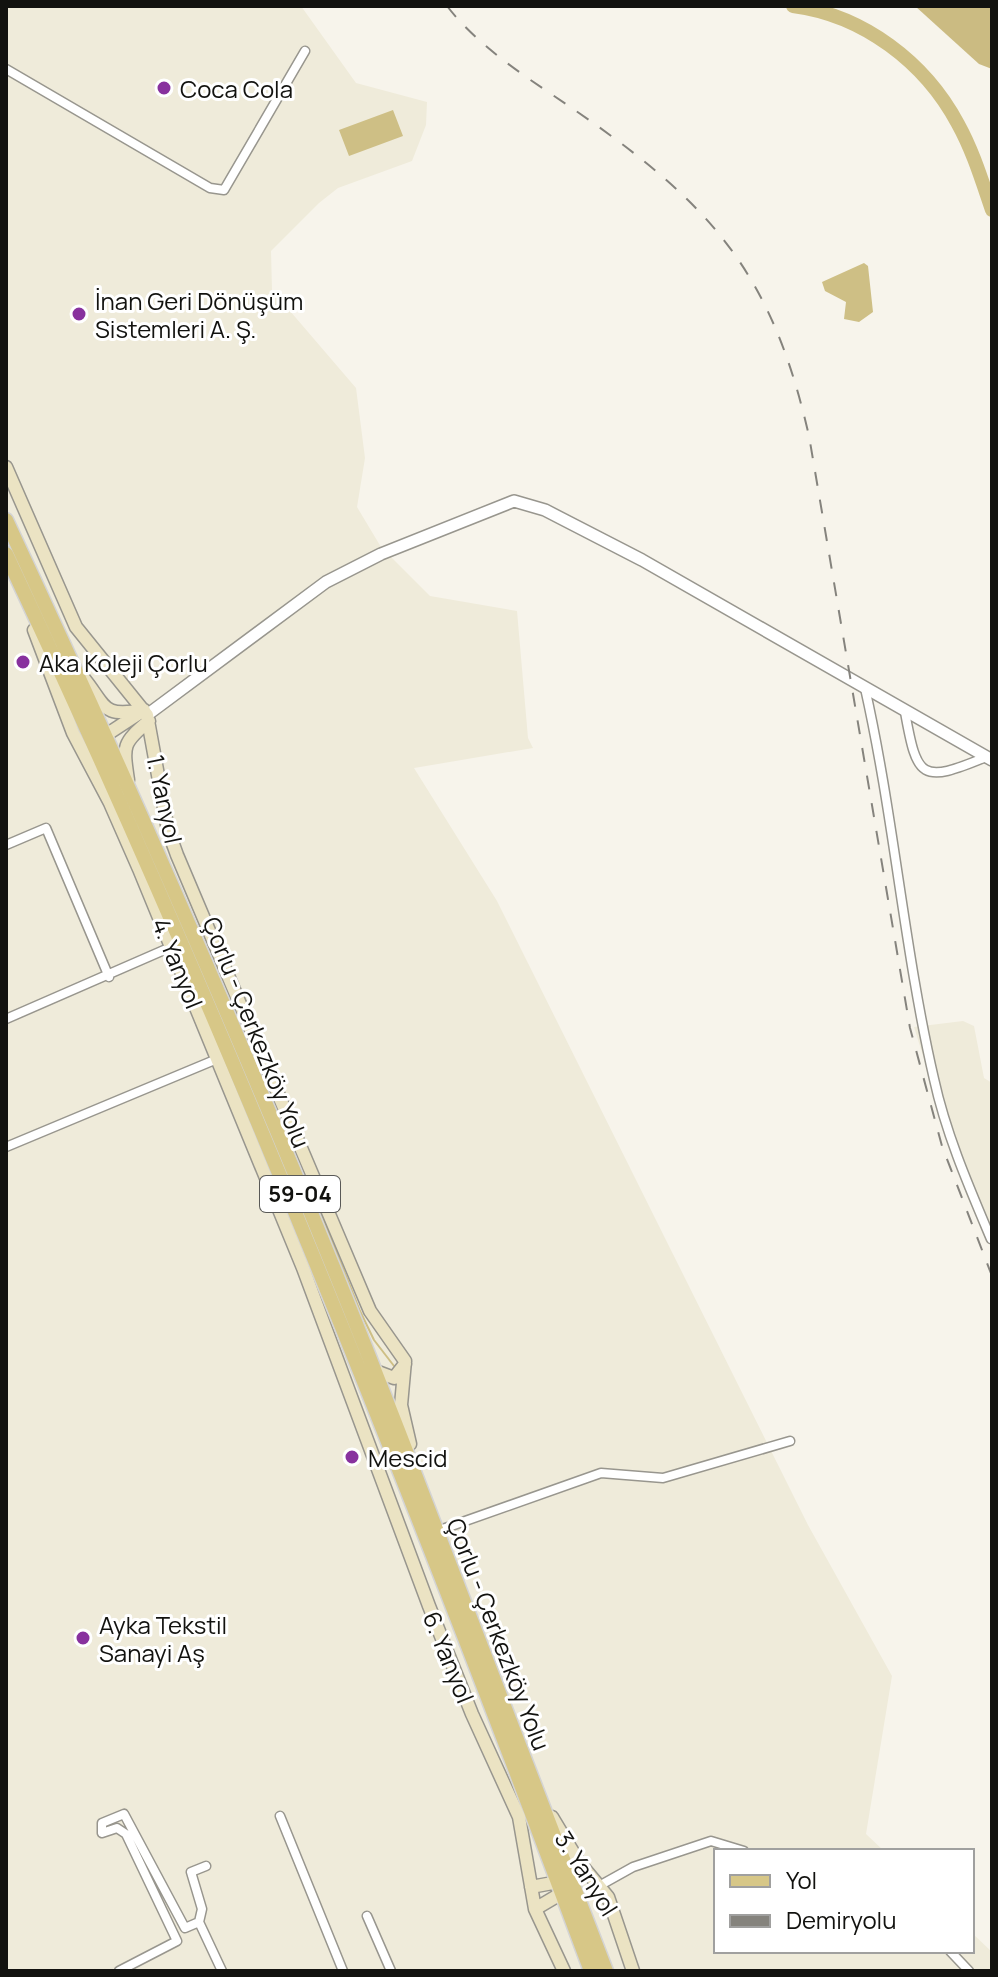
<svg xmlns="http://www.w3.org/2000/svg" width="998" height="1977" viewBox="0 0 998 1977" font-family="Manrope,sans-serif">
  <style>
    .built { fill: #efebda }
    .forest { fill: #cbbb82 }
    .water { fill: #cebf85 }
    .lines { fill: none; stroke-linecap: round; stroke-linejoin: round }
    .stream { stroke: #cebf85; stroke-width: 2 }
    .river { stroke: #cebf85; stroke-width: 14 }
    .minor-casing { stroke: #98968e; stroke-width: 11 }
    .tertiary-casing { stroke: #98968e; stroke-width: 14 }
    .secondary-casing { stroke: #98968e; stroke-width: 15 }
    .primary-casing { stroke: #d4d4d4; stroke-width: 17 }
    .minor { stroke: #fff; stroke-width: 8 }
    .tertiary { stroke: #fff; stroke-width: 11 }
    .secondary { stroke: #ebe3c3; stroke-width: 12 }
    .primary { stroke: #d7c787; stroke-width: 14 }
    .rail { stroke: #85837d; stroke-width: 2; stroke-dasharray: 14 14; stroke-linecap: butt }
    .poi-dot { fill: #88319e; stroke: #fff; stroke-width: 3 }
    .labels { text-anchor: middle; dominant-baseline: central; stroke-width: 6; stroke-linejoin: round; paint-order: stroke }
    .shield { fill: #fff; stroke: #595957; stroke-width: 2 }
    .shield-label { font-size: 22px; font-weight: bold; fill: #12120f }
    .poi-label { font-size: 24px; fill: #12120f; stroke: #fff; text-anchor: start }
    .street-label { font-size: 24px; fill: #12120f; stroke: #fff }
  </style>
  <rect width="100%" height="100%" fill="#f7f4eb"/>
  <path class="built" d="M6 6H301L356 83 427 102 426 125 412 161 338 188 319 203 271 251 272 290 356 388 365 458 357 507 381 547 430 596 517 611 528 738 533 748 414 768 497 901 808 1525 892 1676 866 1834 884 1851H716V1951H972V1933L992 1952V1971H6Z
    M963 1021 974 1026 984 1078 992 1083V1249L967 1197 914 1027Z"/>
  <path class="forest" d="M915 6H992V69L979 64Z"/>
  <path class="water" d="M393 110 403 136 349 156 339 130Z
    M864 263 868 266 873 312 859 322 844 319 846 302 825 291 822 282Z"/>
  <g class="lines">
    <path class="stream" d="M154 785 162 833 168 849
      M191 903 263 1074
      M294 1146 360 1311 374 1340 394 1366"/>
    <path class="river" d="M793 6C863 15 925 62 958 124 973 151 982 181 992 210"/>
    <g class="minor-casing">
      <path id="minor" d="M6 69 210 188 224 190 305 51
        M865 688C894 817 904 950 934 1079 946 1134 969 1187 991 1239
        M905 712C917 779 921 784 986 757
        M6 845 46 828 109 977
        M6 1019 171 947
        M6 1147 217 1059
        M437 1531 601 1473 663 1478 790 1441
        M280 1816 343 1971
        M599 1886 633 1867 711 1841 744 1851
        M367 1916 391 1971
        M199 1922 202 1909 191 1872 206 1866
        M950 1951 969 1971
        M119 1971 177 1941 126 1834 117 1828 102 1833V1823L124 1814 185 1928 199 1922 222 1971"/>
    </g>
    <g class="tertiary-casing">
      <path id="tertiary" d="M147 715 326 582 381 554 514 501 545 510 642 560 992 760"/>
    </g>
    <g class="secondary-casing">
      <path id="secondary" d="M6 467 76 627 147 715 168 830 177 855 370 1311 405 1361 401 1405 410 1444
        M34 630 73 733 110 803 139 869 303 1268 429 1606 472 1714 519 1817 535 1909 564 1971
        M82 676C107 706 100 718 144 710
        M106 735 138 714
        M128 780C123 746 122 743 149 721
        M373 1370 394 1378 405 1364
        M552 1817 579 1862 608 1897 633 1971
        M531 1887 558 1882
        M535 1909 562 1893"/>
    </g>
    <g class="primary-casing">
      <path id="primary" d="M6 520C146 820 279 1124 399 1433 469 1612 536 1792 606 1971
        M6 554C223 1016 413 1492 591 1971"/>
    </g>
    <use href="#minor" class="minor"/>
    <use href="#tertiary" class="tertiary"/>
    <use href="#secondary" class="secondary"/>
    <use href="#primary" class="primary"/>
    <path class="rail" d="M447 6C482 51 533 81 579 113 713 206 772 274 809 436L910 1028 942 1146 992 1276"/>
  </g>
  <g class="poi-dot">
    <circle cx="164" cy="88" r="8"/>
    <circle cx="79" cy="314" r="8"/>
    <circle cx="23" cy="662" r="8"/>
    <circle cx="352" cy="1457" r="8"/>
    <circle cx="83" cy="1638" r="8"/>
  </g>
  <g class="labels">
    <rect class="shield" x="260" y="1176" width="80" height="36" rx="6"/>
    <g class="shield-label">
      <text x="300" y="1194">59-04</text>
    </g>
    <g class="poi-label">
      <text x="180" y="88">Coca Cola</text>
      <text x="95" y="300">İnan Geri Dönüşüm<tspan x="95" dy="28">Sistemleri A. Ş.</tspan></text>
      <text x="39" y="662">Aka Koleji Çorlu</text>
      <text x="368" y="1457">Mescid</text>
      <text x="99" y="1624">Ayka Tekstil<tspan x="99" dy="28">Sanayi Aş</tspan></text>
    </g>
    <g class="street-label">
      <text transform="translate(165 799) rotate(78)">1. Yanyol</text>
      <text transform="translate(178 963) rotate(68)">4. Yanyol</text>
      <text transform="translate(257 1032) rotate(68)">Çorlu - Çerkezköy Yolu</text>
      <text transform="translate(499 1634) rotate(69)">Çorlu - Çerkezköy Yolu</text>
      <text transform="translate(449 1657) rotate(68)">6. Yanyol</text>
      <text transform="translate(587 1873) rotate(58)">3. Yanyol</text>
    </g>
  </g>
  <rect width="998" height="1977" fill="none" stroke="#12120f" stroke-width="16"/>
  <rect x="714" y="1849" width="260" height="104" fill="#ffffff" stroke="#a0a09f" stroke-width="2"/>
  <rect x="730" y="1875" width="40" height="12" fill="#d7c787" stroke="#a0a09f" stroke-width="2"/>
  <text x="786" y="1889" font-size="24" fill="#12120f">Yol</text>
  <rect x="730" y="1915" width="40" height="12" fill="#85837d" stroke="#a0a09f" stroke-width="2"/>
  <text x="786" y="1929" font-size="24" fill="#12120f">Demiryolu</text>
</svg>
